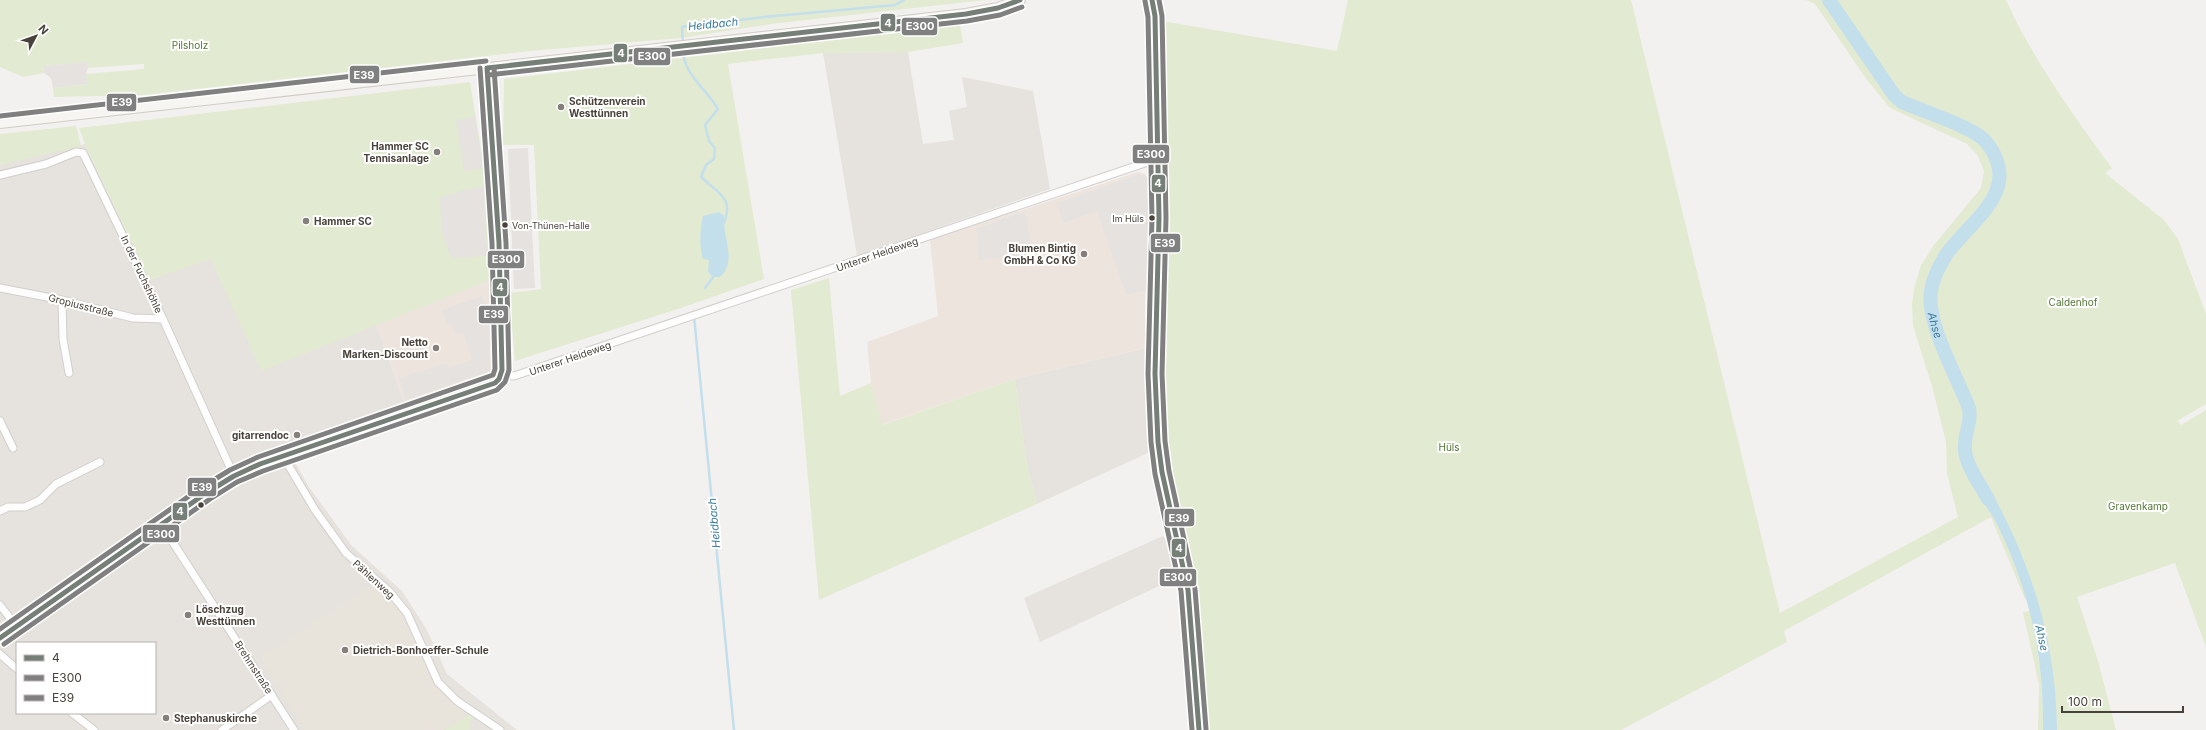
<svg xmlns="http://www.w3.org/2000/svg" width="2206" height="730" viewBox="0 0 2206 730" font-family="Inter,sans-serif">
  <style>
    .residential { fill: #e6e2dd; fill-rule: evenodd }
    .commercial { fill: #ede5dd }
    .education { fill: #e8e3db }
    .green { fill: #e2ead2 }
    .parking { fill: #e5e2e0 }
    .water { fill: #c4dfec }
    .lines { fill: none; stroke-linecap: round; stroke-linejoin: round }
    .stream { stroke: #c4dfec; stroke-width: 2.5 }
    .river { stroke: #c4dfec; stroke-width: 14 }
    .street-casing { stroke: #d1cfcc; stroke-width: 9 }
    .secondary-casing { stroke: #d1cdc6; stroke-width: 12 }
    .street { stroke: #fdfdfd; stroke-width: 7 }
    .secondary { stroke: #f7f5f2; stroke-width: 10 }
    .bus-1-casing { stroke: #fff; stroke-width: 8 }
    .bus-2-casing { stroke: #fff; stroke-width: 8 }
    .bus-3-casing { stroke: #fff; stroke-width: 8 }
    .bus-1 { stroke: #757f77; stroke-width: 5 }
    .bus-2 { stroke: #808080; stroke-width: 5 }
    .bus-3 { stroke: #808080; stroke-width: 5 }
    .poi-dot { fill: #847f7a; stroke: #fff; stroke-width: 1.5 }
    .bus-dot { fill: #49423b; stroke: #fff; stroke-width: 1.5 }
    .labels { text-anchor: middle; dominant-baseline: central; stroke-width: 4; stroke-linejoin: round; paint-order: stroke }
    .bus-label { font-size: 9px; fill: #49423b; stroke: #fff; text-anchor: end }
    .park-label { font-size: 10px; fill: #527533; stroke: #fff }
    .poi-label { font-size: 10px; font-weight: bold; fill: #49423b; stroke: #fff; text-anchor: start }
    .street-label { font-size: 10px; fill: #49423b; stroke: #fff }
    .water-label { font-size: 11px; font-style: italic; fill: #397a9c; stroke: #fff }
    .line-badge { stroke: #fff; stroke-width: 1.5 }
    .badge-label { font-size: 11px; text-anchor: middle; font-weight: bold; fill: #fff }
  </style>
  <rect width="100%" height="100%" fill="#f3f1ef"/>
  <path class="residential" d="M908 52 923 144 954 140 949 111 967 107 962 77 1033 91 1050 189 857 256 823 53Z
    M85 144 149 280 211 258 261 370 376 324 406 408 342 430 287 445 293 459 309 487 352 546 402 591 427 630 447 674 517 730H0V165ZM17 643H155V713H17Z
    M1145 348 1150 452 1037 504 1027 465 1015 379Z
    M1163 536 1170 545 1174 555 1178 577 1040 642 1024 598Z"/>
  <path class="commercial" d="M1138 172 1145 174 1149 179 1152 236 1149 289 1145 294V348L1015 379 881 425 871 383 867 342 938 316 930 240Z
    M493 279 495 376 406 408 376 324Z"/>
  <path class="education" d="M373 584 387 594 403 615 436 682 471 713 445 730H305L260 657Z"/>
  <path class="green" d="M0 0H985L771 24 681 38 530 51 144 95 54 97 53 88 87 84 85 74 144 69V64L88 68 87 62 43 66 44 73 23 77 0 67Z
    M1348 0H1631L1780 613 1958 517 1947 474 1946 442 1932 386 1913 326 1912 305 1914 288 1921 265 1934 245 1981 188 1984 171 1978 156 1967 144 1890 108 1867 80 1815 4 1806 0H2006C2034 61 2072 114 2112 168L2105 173 2164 220 2178 239 2206 314V404L2177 421 2181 425 2206 410V647L2175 563 2077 597 2098 661 2116 730H2055C2053 685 2050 640 2035 597L2025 599 1991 517 1784 631 1787 642 1621 730H1203L1164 443 1159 376 1165 160 1162 21 1337 51Z
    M960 25 963 43 908 52 823 53 728 64 764 279 678 309 515 361 509 293 541 289 534 145H503L504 79Z
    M470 82 488 192 491 267 493 279 261 371 211 259 149 280 85 144 79 128Z
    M76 126 81 146 0 165V134Z
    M829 278 840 396 871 383 882 425 1015 379 1027 465 1037 504 819 600 791 290Z
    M2030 611C2039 653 2044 687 2043 730H2038L2039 685 2023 612Z
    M471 713 475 718 471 719 469 730H445Z"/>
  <path class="parking" d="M87 62 88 68 86 74 87 84 53 88 51 78 44 73 43 66Z
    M475 117 483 168 464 171 456 120Z
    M528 148 535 288 514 289 508 149Z
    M1140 174 1148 178 1149 187 1151 230 1149 289 1126 295 1097 211 1063 223 1057 203Z
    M484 187 487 256 451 258 442 232 440 198 468 189Z
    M1023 212 1028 220 1031 254 979 260 976 229Z
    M482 296 489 318 490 371 406 400 399 378 446 363 448 368 472 360 462 332 455 334 451 324 447 325 442 310Z
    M91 315 107 319 109 331 92 333Z"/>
  <path class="water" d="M719 212 724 216C722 237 738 261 720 277H713L708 272 709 260 703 259C699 246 700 229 703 216Z
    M1985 480C2030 559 2056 638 2057 730H2043C2044 657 2030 592 1998 526 1991 512 1981 500 1974 487Z"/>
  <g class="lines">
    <path class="stream" d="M683 44 682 27 764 17 895 5 904 0
      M683 49C683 75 706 88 718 109L705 125 709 141 715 148 714 159 706 165 701 177C719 194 735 198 723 225
      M705 288 713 277
      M694 316 734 730"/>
    <path class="river" id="s1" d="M1829 0 1894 95 1902 102C1925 112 1964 124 1982 138 1989 144 1994 153 1997 161 2011 199 1964 228 1946 255 1939 266 1933 277 1931 291 1926 324 1957 376 1969 408 1972 422 1965 431 1965 445 1963 462 1980 484 1988 499"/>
    <g class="street-casing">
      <path id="street" d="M0 175 46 164 76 152 83 153 163 319 234 476
        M0 288 62 300 133 318 163 319
        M62 300 63 339 69 373
        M502 375 514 376 1148 162 1157 161
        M0 421 13 448
        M283 456 315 510 346 553 389 591 407 613 438 682 457 701 500 730
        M0 511 8 507H25L40 500 56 484 100 462
        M161 524 294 730
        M0 605 16 626
        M0 638 206 493 234 476 260 464 495 383 499 379 502 370 499 243 487 68
        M0 654 17 669
        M72 713 94 730
        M222 730 272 695"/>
    </g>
    <g class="secondary-casing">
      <path id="secondary" d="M1152 0 1155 16V79L1159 218 1155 374 1158 442 1162 472 1188 590 1199 730
        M0 123 966 14 998 8 1020 0"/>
    </g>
    <use href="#street" class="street"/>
    <use href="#secondary" class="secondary"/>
    <g class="bus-1-casing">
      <path id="bus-1" d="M1152 0 1155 16 1159 218 1155 374 1158 442 1162 472 1188 590 1199 730
        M487 68 966 14 998 8 1020 0
        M0 638 206 493 234 476 260 464 495 383 499 379 502 370 499 243 487 68"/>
    </g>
    <g class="bus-2-casing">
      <path id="bus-2" d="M1145 1 1148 17 1152 218 1148 374 1151 442 1155 474 1181 591 1192 730
        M488 75 967 21 1000 15 1022 7
        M4 644 210 499 237 482 263 471 497 390 505 382 509 370 506 243 494 68"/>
    </g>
    <g class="bus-3-casing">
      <path id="bus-3" d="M1159 0 1162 16 1166 218 1162 374 1165 441 1169 471 1195 589 1206 729
        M0 116 486 61
        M0 629 202 487 230 470 258 457 493 375 495 369 492 243 480 68"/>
    </g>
    <use href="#bus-1" class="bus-1"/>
    <use href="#bus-2" class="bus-2"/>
    <use href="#bus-3" class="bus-3"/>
  </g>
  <g class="poi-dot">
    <circle cx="561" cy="107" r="4"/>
    <circle cx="437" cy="152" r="4"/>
    <circle cx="306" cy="221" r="4"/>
    <circle cx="1084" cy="254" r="4"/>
    <circle cx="436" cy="348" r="4"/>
    <circle cx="297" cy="435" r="4"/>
    <circle cx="188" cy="615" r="4"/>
    <circle cx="345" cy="650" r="4"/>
    <circle cx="166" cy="718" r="4"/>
  </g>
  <g class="bus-dot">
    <circle cx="1152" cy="218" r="3.5"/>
    <circle cx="505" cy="225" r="3.5"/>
    <circle cx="201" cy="505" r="3.5"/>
  </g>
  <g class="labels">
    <g class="bus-label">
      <text x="1144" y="218">Im Hüls</text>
      <text x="512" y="225" text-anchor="start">Von-Thünen-Halle</text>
    </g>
    <g class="park-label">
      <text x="190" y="45">Pilsholz</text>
      <text x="2073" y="302">Caldenhof</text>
      <text x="1449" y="447">Hüls</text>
      <text x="2138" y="506">Gravenkamp</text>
    </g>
    <g class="poi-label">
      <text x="569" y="101">Schützenverein<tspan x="569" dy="12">Westtünnen</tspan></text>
      <text x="429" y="146" text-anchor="end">Hammer SC<tspan x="429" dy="12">Tennisanlage</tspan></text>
      <text x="314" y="221">Hammer SC</text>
      <text x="1076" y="248" text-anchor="end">Blumen Bintig<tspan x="1076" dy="12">GmbH &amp; Co KG</tspan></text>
      <text x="428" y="342" text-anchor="end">Netto<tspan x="428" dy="12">Marken-Discount</tspan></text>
      <text x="289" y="435" text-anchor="end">gitarrendoc</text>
      <text x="196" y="609">Löschzug<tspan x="196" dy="12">Westtünnen</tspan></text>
      <text x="353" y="650">Dietrich-Bonhoeffer-Schule</text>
      <text x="174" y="718">Stephanuskirche</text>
    </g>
    <g class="street-label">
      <text transform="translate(877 254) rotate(-19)">Unterer Heideweg</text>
      <text transform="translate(142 274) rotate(65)">In der Fuchshöhle</text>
      <text transform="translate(81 305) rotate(14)">Gropiusstraße</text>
      <text transform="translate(570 358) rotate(-19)">Unterer Heideweg</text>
      <text transform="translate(374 579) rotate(42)">Pählenweg</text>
      <text transform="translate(254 667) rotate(57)">Brehmstraße</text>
    </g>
    <g class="water-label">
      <text transform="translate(713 24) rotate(-6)">Heidbach</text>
      <text stroke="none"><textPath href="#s1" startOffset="428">Ahse</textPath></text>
      <text transform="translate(714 523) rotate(-95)">Heidbach</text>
      <text transform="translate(2042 638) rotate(78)">Ahse</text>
    </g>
  </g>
  <g class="line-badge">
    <rect x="880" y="13" width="16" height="19" rx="4" fill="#757f77"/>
    <rect x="901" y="17" width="37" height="19" rx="4" fill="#808080"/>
    <rect x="613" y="43" width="15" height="20" rx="4" fill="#757f77"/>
    <rect x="633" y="47" width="38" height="19" rx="4" fill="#808080"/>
    <rect x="349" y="65" width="31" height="19" rx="4" fill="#808080"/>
    <rect x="106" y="93" width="31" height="19" rx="4" fill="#808080"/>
    <rect x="1132" y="144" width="38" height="20" rx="4" fill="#808080"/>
    <rect x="1151" y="174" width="15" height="19" rx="4" fill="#757f77"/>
    <rect x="1150" y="233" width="31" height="20" rx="4" fill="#808080"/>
    <rect x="487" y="250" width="38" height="19" rx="4" fill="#808080"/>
    <rect x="492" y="278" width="16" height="19" rx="4" fill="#757f77"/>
    <rect x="478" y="305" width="31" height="19" rx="4" fill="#808080"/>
    <rect x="187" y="477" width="30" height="20" rx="4" fill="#808080"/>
    <rect x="172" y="502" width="16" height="19" rx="4" fill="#757f77"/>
    <rect x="1164" y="508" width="31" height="19" rx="4" fill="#808080"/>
    <rect x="142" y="524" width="38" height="19" rx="4" fill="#808080"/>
    <rect x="1171" y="538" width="15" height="20" rx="4" fill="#757f77"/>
    <rect x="1159" y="568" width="38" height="19" rx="4" fill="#808080"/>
  </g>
  <g class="badge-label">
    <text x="888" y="27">4</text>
    <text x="920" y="30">E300</text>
    <text x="621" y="57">4</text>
    <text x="652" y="60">E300</text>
    <text x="364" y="79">E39</text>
    <text x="122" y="106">E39</text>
    <text x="1151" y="158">E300</text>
    <text x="1158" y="187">4</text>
    <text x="1165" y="247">E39</text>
    <text x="506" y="263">E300</text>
    <text x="500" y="291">4</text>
    <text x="494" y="318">E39</text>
    <text x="202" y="491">E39</text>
    <text x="180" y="515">4</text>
    <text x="1179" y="522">E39</text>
    <text x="161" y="538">E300</text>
    <text x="1179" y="552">4</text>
    <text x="1178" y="581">E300</text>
  </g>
  <rect x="16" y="642" width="140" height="72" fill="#ffffff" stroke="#b6b3b1"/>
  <rect x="24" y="655" width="20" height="6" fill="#757f77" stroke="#b6b3b1"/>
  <text x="52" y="662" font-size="12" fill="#49423b">4</text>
  <rect x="24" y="675" width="20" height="6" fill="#808080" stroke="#b6b3b1"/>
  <text x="52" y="682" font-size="12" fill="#49423b">E300</text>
  <rect x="24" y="695" width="20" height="6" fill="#808080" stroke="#b6b3b1"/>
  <text x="52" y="702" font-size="12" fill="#49423b">E39</text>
  <g transform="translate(36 36) rotate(49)" stroke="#ffffff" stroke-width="3" paint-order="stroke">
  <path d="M0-3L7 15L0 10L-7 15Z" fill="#49423b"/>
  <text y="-6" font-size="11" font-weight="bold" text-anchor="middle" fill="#49423b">N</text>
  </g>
  <path d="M2062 706v6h121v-6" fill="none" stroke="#49423b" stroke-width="2"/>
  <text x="2068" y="706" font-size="12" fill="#49423b" stroke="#ffffff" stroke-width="3" paint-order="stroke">100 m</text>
</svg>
